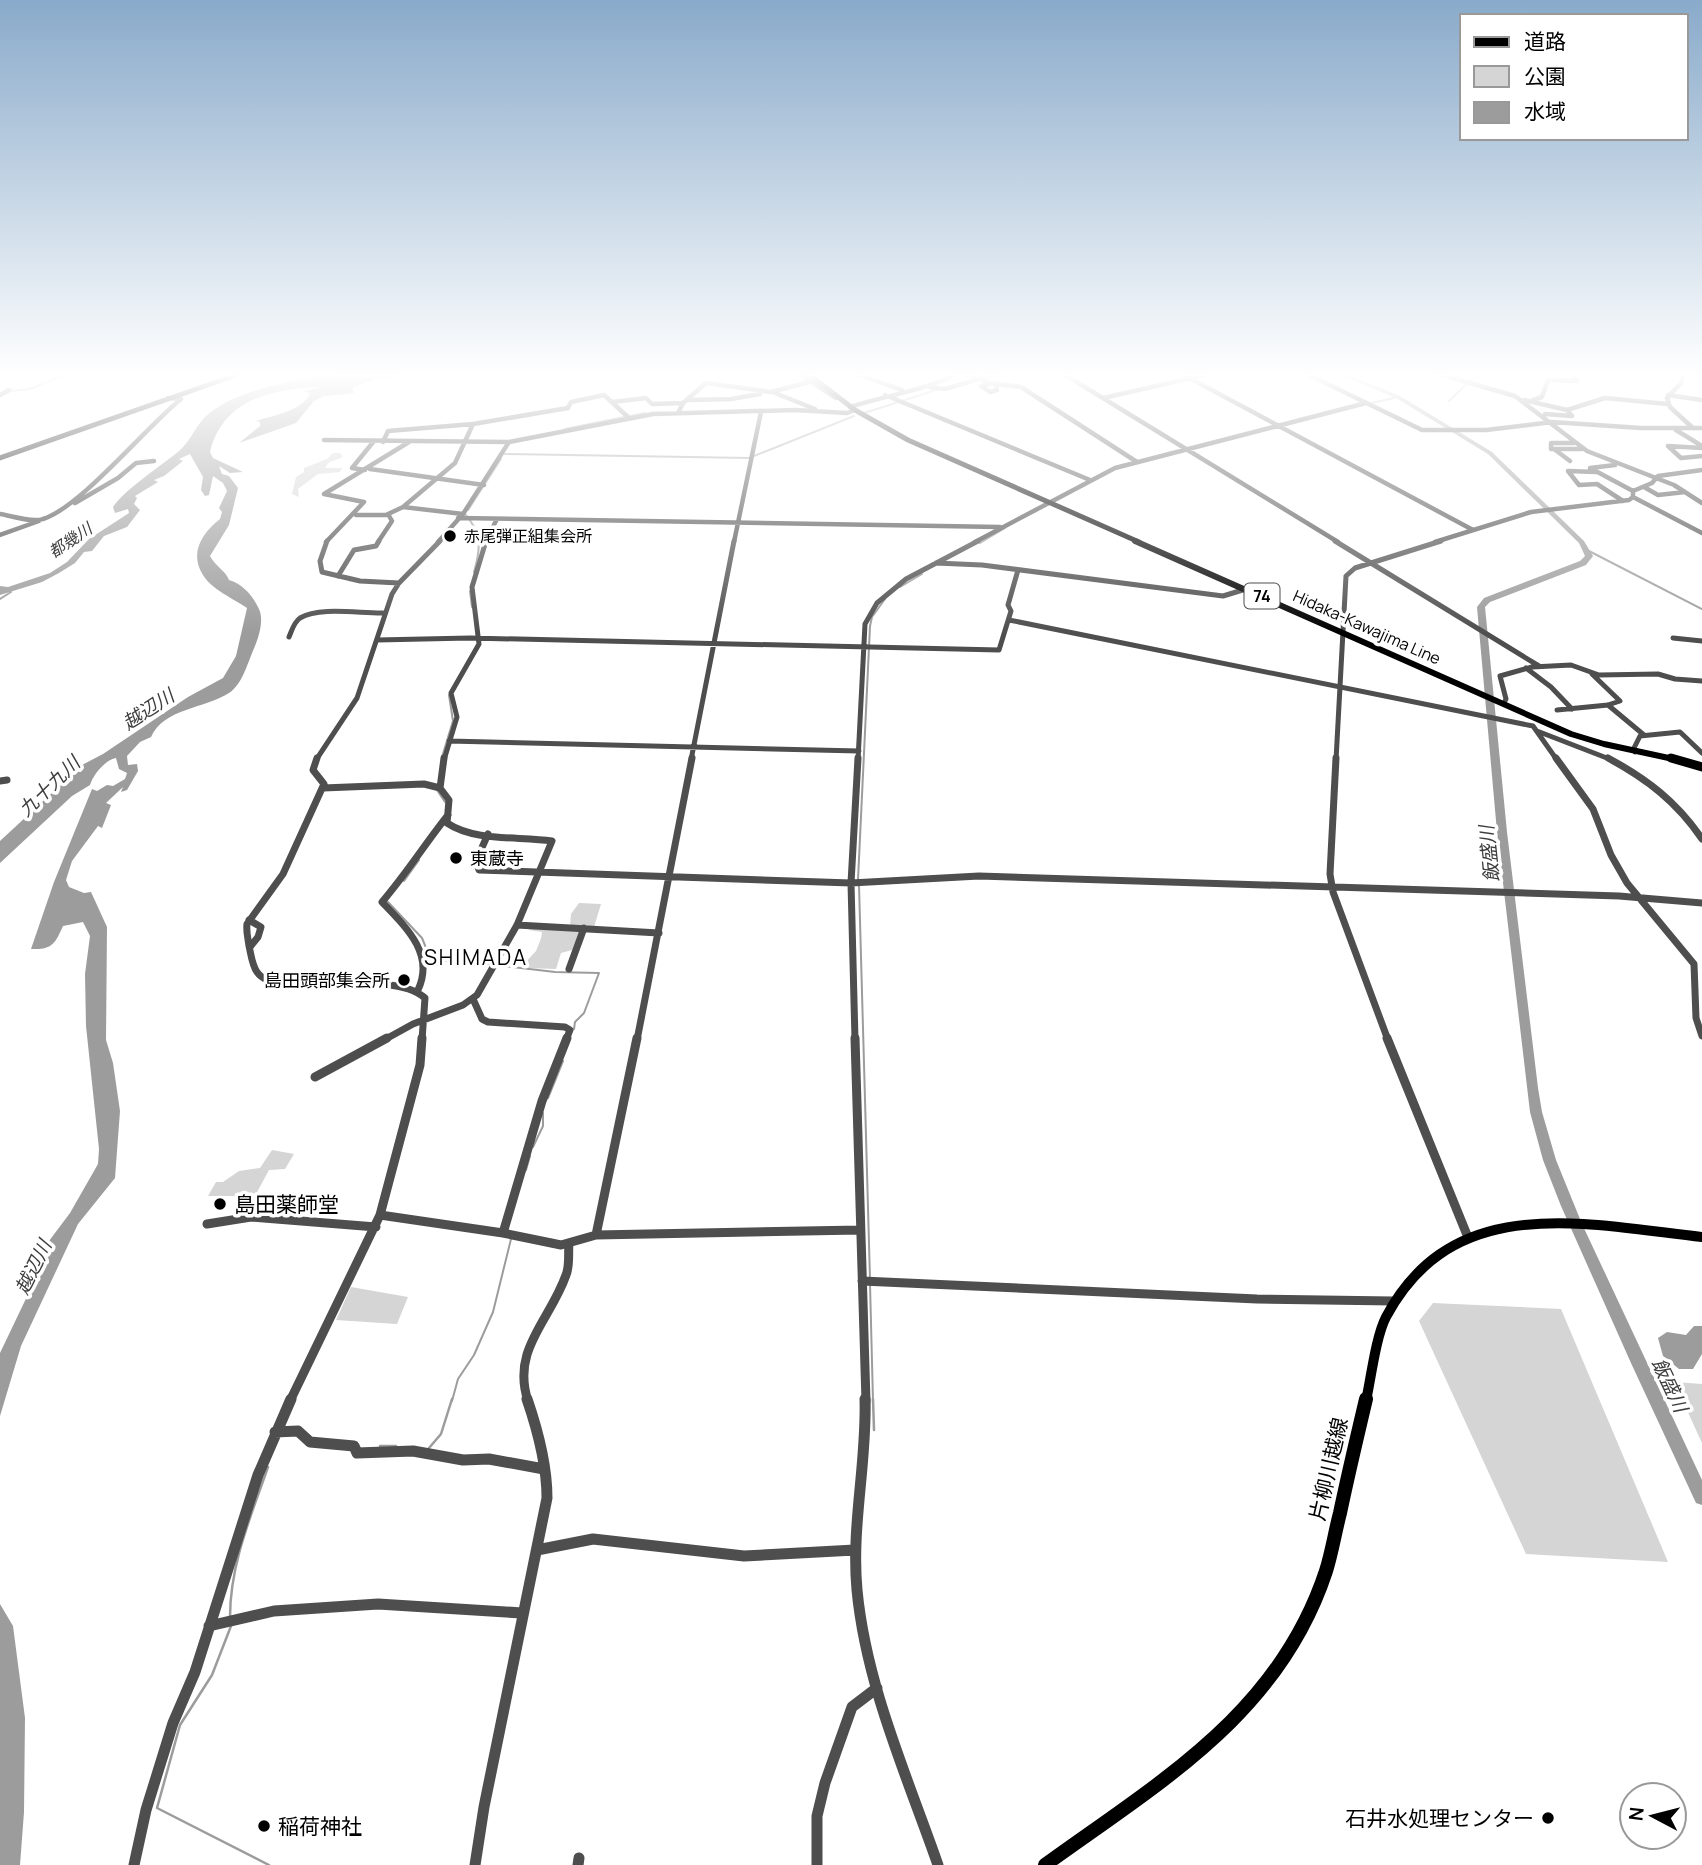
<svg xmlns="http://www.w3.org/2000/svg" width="1702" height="1865" viewBox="0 0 1702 1865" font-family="Manrope,'Noto Sans JP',sans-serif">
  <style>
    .green { fill: #d5d5d5 }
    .water { fill: #9c9c9c }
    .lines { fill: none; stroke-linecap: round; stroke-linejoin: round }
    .stream-far1 { stroke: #9c9c9c; stroke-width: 2 }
    .stream { stroke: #9c9c9c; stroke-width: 2.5 }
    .river { fill: #9c9c9c; fill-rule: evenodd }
    .minor-far4 { stroke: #4e4e4e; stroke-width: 4.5 }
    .minor-far3 { stroke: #4e4e4e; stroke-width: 5 }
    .minor-far2 { stroke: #4e4e4e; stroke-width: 7 }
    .minor-far1 { stroke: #4e4e4e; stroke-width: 9 }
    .minor { stroke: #4e4e4e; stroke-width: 11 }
    .major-far4 { stroke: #000; stroke-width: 5 }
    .major-far3 { stroke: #000; stroke-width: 6 }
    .major-far2 { stroke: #000; stroke-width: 9 }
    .major-far1 { stroke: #000; stroke-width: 10 }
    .major { stroke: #000; stroke-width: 14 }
    .poi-dot { fill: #000; stroke: #fff; stroke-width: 2.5 }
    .labels { text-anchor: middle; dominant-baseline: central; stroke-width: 7; stroke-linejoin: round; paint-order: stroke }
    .far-poi-label { font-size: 16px; fill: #000; stroke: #fff; text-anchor: start }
    .far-water-label { font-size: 16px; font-style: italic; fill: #3d3d3d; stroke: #fff }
    .shield { fill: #fff; stroke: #4c4c4c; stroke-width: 2 }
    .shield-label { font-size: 16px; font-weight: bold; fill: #000 }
    .far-street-label { font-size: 16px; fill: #000; stroke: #fff }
    .poi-label { font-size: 18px; fill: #000; stroke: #fff; text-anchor: start }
    .water-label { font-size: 19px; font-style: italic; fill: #3d3d3d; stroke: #fff }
    .quarter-label { font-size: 21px; letter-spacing: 2px; fill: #000; stroke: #fff }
    .near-poi-label { font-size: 21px; fill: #000; stroke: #fff; text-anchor: start }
    .near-street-label { font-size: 21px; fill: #000; stroke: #fff }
  </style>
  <rect width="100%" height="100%" fill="#fff"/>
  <path class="green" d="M333 453H340L343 457 328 463 325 468H342L340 472 318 474 298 489 299 497 292 494 296 477 304 472V468L327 459Z
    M579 903 601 904 594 927H588L572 950 561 953 556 969 526 968 525 963 536 951C538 946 542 938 542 932L529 930V927L570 926 571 914Z
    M272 1150 294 1154 285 1169 269 1170 255 1196H208L216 1182H223L239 1171 260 1168Z
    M351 1287 408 1297 397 1324 336 1320Z
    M1433 1303 1561 1309 1668 1562 1526 1554 1419 1321Z
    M1674 1382 1702 1384V1443Z"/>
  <path class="water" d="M348 373H431L375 379 352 388 354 393 324 396 314 401 296 423 239 443 260 426V422L256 421C274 415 300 412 310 394L304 391 324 387C275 388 223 398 210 452L213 458 243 472 230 473 219 466 222 474 229 476 238 488 229 525 210 556C216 567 225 570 229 580 243 584 253 596 259 609 264 620 259 636 255 646 248 661 243 684 229 693 204 709 164 708 151 737L140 742 127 756 128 765 137 764 138 771 127 790 121 792 123 787 106 803 111 805 102 828 98 826 72 861 66 880 69 887 84 893 91 892 107 927 106 1040 113 1063 120 1111 115 1178 78 1224 21 1346 0 1416V1353L44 1261 49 1241 70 1213 98 1164 99 1149 86 1026 85 974 90 936 83 922 63 926C55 944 52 950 31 949L54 882 92 789 97 791 107 785 113 786 125 779 127 773 119 769 116 758C105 760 93 775 90 785L72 796 0 863V841L82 765 103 754 188 697 223 678 236 656 247 608C234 599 211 589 203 575 189 553 202 533 220 519L222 512 219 508 227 491 223 483 213 476 209 495 205 496 201 490 203 477 190 454 179 459 183 461 164 476 154 480 158 482 135 496 137 498 134 504 140 510 127 527 104 536 92 551 84 552 75 563 59 573 42 582 0 595V586L8 587 50 573 67 562 89 539 129 513 128 509 115 513 113 507C124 490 162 465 179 451 190 442 195 427 205 417 237 387 306 378 348 373Z
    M1694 1326H1702V1354L1693 1369H1679L1663 1356 1658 1338 1667 1332 1686 1335Z
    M0 1604 13 1626 25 1718 24 1812 20 1865H0Z"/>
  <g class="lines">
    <path class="stream-far1" d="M11 391 30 389 70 373
      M1449 401 1478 373
      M1372 403 1398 397
      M864 413 936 390
      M630 416 645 413
      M565 429 624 417
      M505 454 749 458 854 416
      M468 510 501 459
      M465 514C482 533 481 548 474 572
      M980 543 1005 528
      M1587 550 1702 609
      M900 587 922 574
      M470 591 472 607
      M0 599 11 592
      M442 757 453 721 449 695
      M437 790 445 802
      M858 880 870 626 872 617 885 599
      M404 881 419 860
      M859 885 870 1279
      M387 901 422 938 431 960 490 964
      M496 965 555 972 599 973 584 1013 575 1022 574 1029
      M548 1098 563 1061
      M533 1147 543 1126V1113
      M526 1170 530 1156
      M870 1284 873 1401
      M452 1401 458 1379 474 1355 493 1312 511 1239"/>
    <path class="stream" d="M873 1399 874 1430
      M380 1446H396
      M429 1448 441 1434 452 1399
      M230 1617C230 1564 251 1516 268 1467
      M231 1626 212 1675 180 1725 157 1808 269 1865"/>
    <path class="river" d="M1335 373H1343L1400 396 1492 452 1584 541 1593 556 1586 565 1490 602 1485 607 1507 832 1538 1088 1542 1112 1556 1160 1582 1224 1702 1480V1505L1696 1503 1631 1363 1561 1206 1543 1160 1530 1112 1497 832 1477 607 1484 598 1580 561 1585 556 1579 543 1488 454 1396 398Z"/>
    <path class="minor-far4" d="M798 373 836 398
      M854 373 902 390
      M962 373 990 383 1021 387 1137 462
      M1062 373 1338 542
      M1180 373 1473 530
      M1305 373 1422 430H1486L1552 422 1641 428H1702
      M1435 373 1515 396 1587 451 1674 485 1702 503
      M1684 373 1681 383 1667 398 1670 407 1693 428
      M989 384 981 386 990 392 997 390 996 384
      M930 387 945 389 998 373
      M775 393 815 409
      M0 395 9 390
      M885 395 1090 480
      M1668 395 1702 400
      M1103 398 1213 373
      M687 400 731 399 760 394
      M1524 400 1567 410 1605 398 1668 404
      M1533 400 1542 397 1548 380 1577 381 1572 373
      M612 402 646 398 652 404 683 403
      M850 407C886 395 925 391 958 373
      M678 413 683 403 706 383 771 392 809 382
      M1545 414 1572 416 1567 410
      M1676 430 1702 446
      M324 440 509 442 653 414 795 410 847 413 855 410
      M383 442 388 431 473 424 568 408 571 402 604 395 628 417
      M1574 443H1551V449H1582
      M1702 448 1668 446 1681 458 1702 456
      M1554 449 1570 461
      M1615 465 1590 468 1633 491
      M370 469 484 485
      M365 470 352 468 374 441
      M1597 472 1568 471 1579 485 1597 484 1623 501
      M1644 487 1658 495 1685 492
      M1633 497 1702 533
      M75 503 118 478 136 463 154 461
      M403 507 463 514
      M0 514C12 516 32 523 43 519 81 507 145 428 181 399L168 398
      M356 515H386L403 507 455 463 473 424
      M458 518 1000 527
      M0 535 39 521
      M326 542 364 502 324 494 409 442
      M378 542 392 521 388 514
      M438 542 463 514 509 442
      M485 542 497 519
      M734 542 761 412
      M975 542 1115 468 1366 403
      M1435 542 1531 512 1629 500 1633 497V491L1652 483 1658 476 1702 470"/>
    <path class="minor-far3" d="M327 541 320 561 322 572 360 581 399 583
      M1335 541 1539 666
      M936 563 982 565 1223 596 1246 589
      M338 576 354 550 376 546 379 541
      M1009 620 1533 726 1557 760
      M289 637C292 630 294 622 300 618 320 606 362 614 385 613
      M1673 638 1702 641
      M377 640 470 638 999 650 1011 611 1008 605 1018 570
      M1526 668 1551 687 1572 709
      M1504 703 1506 699 1500 676 1532 667 1571 665 1599 675 1658 674 1675 679 1702 681
      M1608 705 1644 735
      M1557 710 1608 705 1620 701 1592 674
      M1537 731 1612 760
      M449 741 859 751
      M1635 752 1634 748 1640 736 1680 732 1702 753
      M316 760 357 698 392 594 399 583 440 541
      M444 760 457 717 451 693 479 644 472 587 486 541
      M691 760 734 541
      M858 760 865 624 877 603 906 579 978 541
      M1336 760 1346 576 1355 568 1441 541"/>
    <path class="minor-far2" d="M317 758 313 770 324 784 283 874 247 924C246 932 248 938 249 946 251 954 252 965 257 972 279 1004 387 965 425 998L422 1040
      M1336 758 1330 874 1333 892 1388 1040
      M1556 758 1593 809 1611 855 1627 883 1694 964 1696 1018 1702 1036
      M1608 758C1647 779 1677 802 1702 839
      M0 781 7 780
      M323 788 424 784 440 788
      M488 834 476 861 479 870 851 883 979 876 1619 896 1702 903
      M249 920 261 927 258 937 250 947
      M517 925 659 933
      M569 969 584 928
      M418 990C435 954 406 927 382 902 406 874 425 844 448 815
      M473 999 482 1019 488 1022 565 1027 570 1030 566 1040
      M384 1040 413 1024 463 1005 477 995 517 925 552 841C520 836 475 842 447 823L449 800 440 788 444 758
      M637 1040 692 758
      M855 1040 851 883 858 758"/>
    <path class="minor-far1" d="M855 1038 866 1401
      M1387 1038 1467 1235
      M315 1077 387 1038
      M380 1215 503 1233 561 1245 596 1235 860 1230
      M207 1224 251 1217 376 1227
      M503 1233 542 1101 567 1038
      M596 1235 637 1038
      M862 1281 1257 1299 1393 1301
      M290 1401 380 1215 420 1065 422 1038
      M528 1401C511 1349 550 1321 566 1275 570 1266 568 1253 569 1243"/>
    <path class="minor" d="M865 1399C867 1463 851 1526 857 1590 866 1685 907 1776 938 1865
      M275 1432 298 1431 310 1442 354 1446 357 1453 413 1451 463 1460 489 1459 544 1469
      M537 1550 593 1539 744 1556 855 1550
      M209 1626 274 1611 378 1604 522 1613
      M134 1865 146 1810 173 1723 195 1672 258 1475 291 1399
      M475 1865 484 1807 547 1498C547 1464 538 1431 527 1399
      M578 1865 579 1858
      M817 1865V1816L825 1783 852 1707 877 1688"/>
    <path class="major-far4" d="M807 373 855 410 908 440 1139 542
      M0 458 242 373"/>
    <path class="major-far3" d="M1135 541 1571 734 1604 744 1678 760"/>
    <path class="major-far2" d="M1671 758 1702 767"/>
    <path class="major-far1" d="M1366 1401C1371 1378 1376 1336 1386 1317 1453 1191 1584 1224 1702 1237"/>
    <path class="major" d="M1045 1865C1161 1781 1279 1714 1326 1571 1332 1552 1335 1532 1340 1513 1348 1475 1357 1437 1366 1399"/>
  </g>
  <linearGradient id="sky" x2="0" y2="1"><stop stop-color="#89aaca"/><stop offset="0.59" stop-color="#fff"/><stop offset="1" stop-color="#fff" stop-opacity="0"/></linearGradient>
  <rect width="1702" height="634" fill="url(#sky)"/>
  <g class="poi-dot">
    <circle cx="450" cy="536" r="7"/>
    <circle cx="456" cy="858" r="7"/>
    <circle cx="404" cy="980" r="7"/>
    <circle cx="220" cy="1204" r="7"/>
    <circle cx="1548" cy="1818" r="7"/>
    <circle cx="264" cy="1826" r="7"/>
  </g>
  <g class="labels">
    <g class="far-poi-label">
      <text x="464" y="536">赤尾弾正組集会所</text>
    </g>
    <g class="far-water-label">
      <text transform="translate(70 540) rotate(-34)">都幾川</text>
    </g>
    <rect class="shield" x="1244.5" y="583.5" width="35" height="25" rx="5"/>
    <g class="shield-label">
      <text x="1262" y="596">74</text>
    </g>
    <g class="far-street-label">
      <text transform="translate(1367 627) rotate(24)">Hidaka-Kawajima Line</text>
    </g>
    <g class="poi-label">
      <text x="470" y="858">東蔵寺</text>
      <text x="390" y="980" text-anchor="end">島田頭部集会所</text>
    </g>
    <g class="water-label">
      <text transform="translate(148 709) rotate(-33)">越辺川</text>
      <text transform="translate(49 786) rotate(-44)">九十九川</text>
      <text transform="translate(1489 854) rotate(-96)">飯盛川</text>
      <text transform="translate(33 1267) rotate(-64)">越辺川</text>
      <text transform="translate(1670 1385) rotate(65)">飯盛川</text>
    </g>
    <g class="quarter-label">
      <text x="476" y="957">SHIMADA</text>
    </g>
    <g class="near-poi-label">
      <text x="234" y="1204">島田薬師堂</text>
      <text x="1534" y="1818" text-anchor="end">石井水処理センター</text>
      <text x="278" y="1826">稲荷神社</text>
    </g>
    <g class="near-street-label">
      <text transform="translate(1328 1469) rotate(-77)">片柳川越線</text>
    </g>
  </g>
  <rect x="1460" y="14" width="228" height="126" fill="#ffffff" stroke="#999999" stroke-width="2"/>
  <rect x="1474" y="37" width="35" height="10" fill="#000000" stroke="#999999" stroke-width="2"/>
  <text x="1524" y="49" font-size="21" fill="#000000">道路</text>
  <rect x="1474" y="66" width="35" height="21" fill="#d5d5d5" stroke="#999999" stroke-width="2"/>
  <text x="1524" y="84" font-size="21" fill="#000000">公園</text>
  <rect x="1474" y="102" width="35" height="21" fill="#9c9c9c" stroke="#999999" stroke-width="2"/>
  <text x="1524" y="119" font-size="21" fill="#000000">水域</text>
  <g transform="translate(1653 1816) rotate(277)"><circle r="33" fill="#ffffff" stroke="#999999" stroke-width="2"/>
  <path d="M0-5L12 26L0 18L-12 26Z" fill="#000000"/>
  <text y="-10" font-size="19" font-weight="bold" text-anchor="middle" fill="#000000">N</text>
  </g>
</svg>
